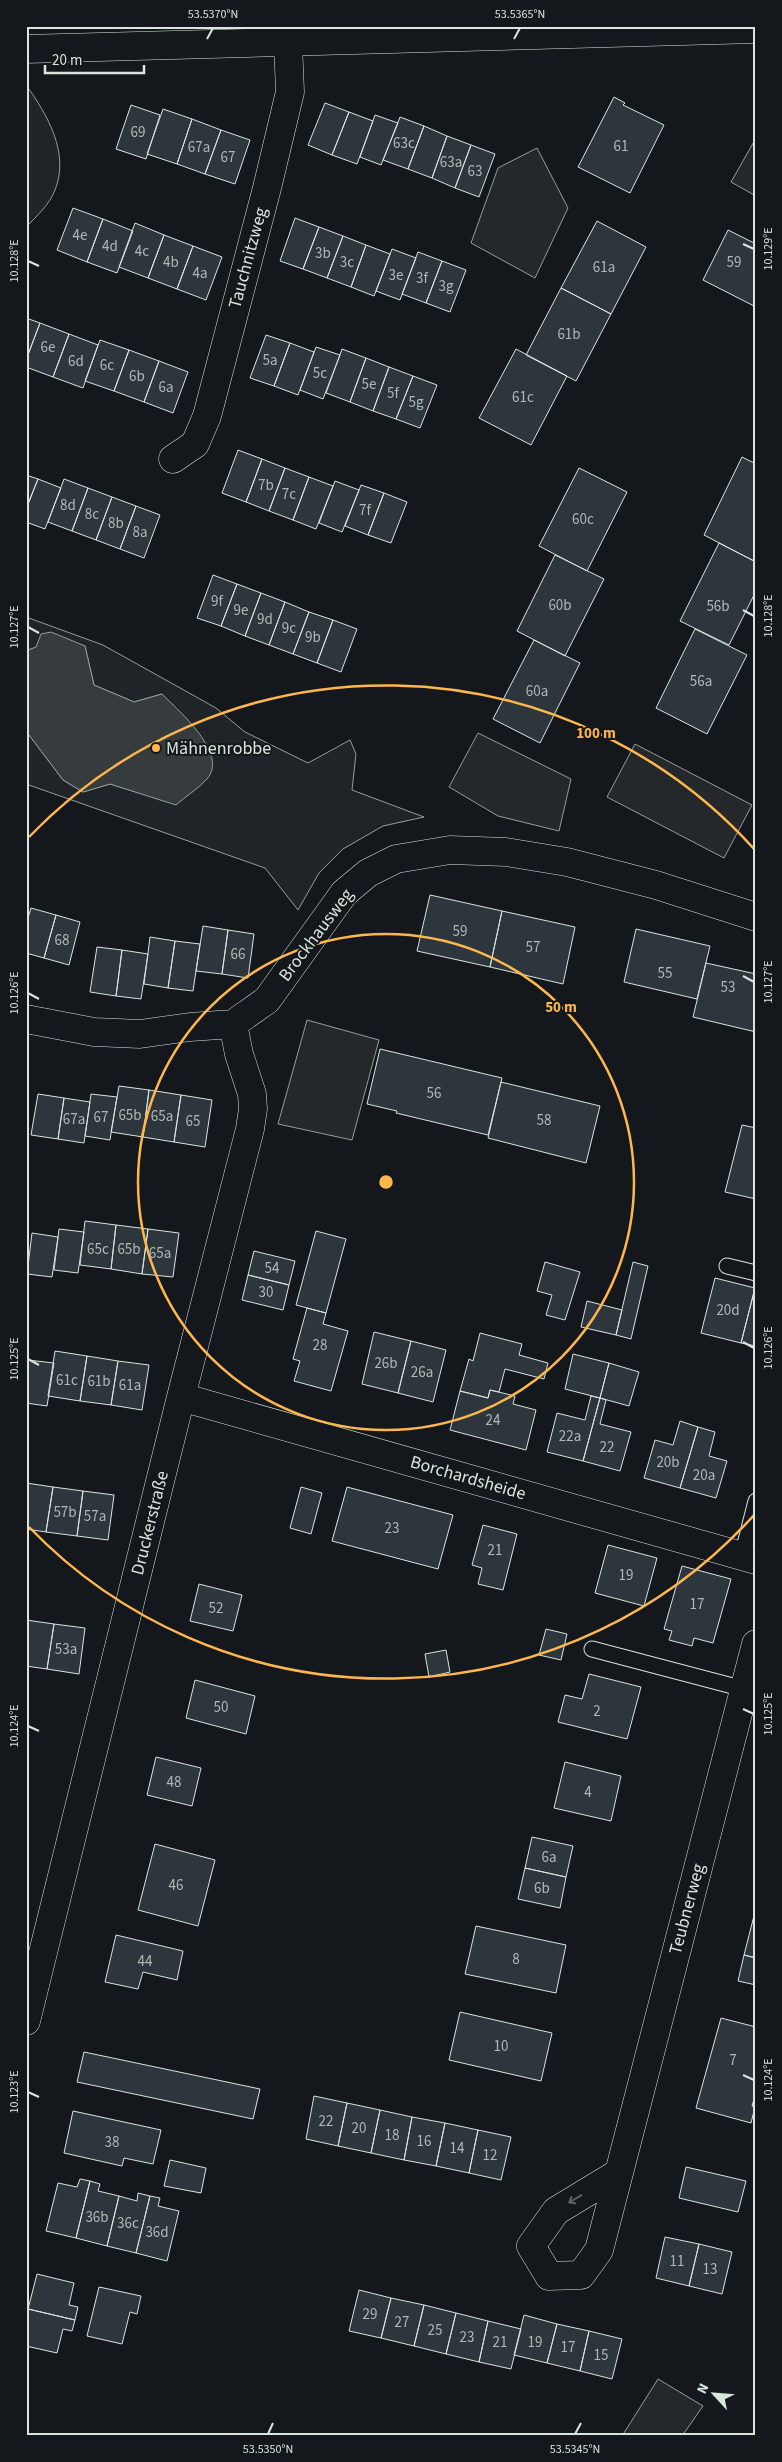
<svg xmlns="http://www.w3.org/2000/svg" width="782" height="2462" viewBox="0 0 782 2462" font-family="'Source Sans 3',sans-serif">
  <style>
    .green { fill: #202428; stroke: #939e99 }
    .parking { fill: #24282b; stroke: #939e99 }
    .water { fill: #363b3e; stroke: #939e99 }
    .building { fill: #2c363c; stroke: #d8e6dc }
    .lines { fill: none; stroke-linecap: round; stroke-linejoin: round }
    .service-casing { stroke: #d8e6dc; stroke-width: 17 }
    .minor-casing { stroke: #d8e6dc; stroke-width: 29 }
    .tertiary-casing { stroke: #d8e6dc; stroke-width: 29 }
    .service { stroke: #14181c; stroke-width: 15 }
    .minor { stroke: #14181c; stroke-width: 28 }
    .tertiary { stroke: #14181c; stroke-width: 28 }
    .oneway { stroke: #59605f }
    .ticks { fill: none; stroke: #d8e6dc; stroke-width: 2 }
    .ring { fill: none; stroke: #ffb74d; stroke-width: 2.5 }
    .poi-dot { fill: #ffb74d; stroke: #14181c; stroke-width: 2 }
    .labels { text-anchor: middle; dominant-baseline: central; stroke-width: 4; stroke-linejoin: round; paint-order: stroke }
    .number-label { font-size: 15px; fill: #adbab4 }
    .street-label { font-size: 18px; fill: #d8e6dc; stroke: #14181c }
    .poi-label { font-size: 18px; fill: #d8e6dc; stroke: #14181c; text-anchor: start }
    .centre { fill: #ffb74d; stroke: #14181c; stroke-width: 2.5 }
    .ring-label { font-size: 15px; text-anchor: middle; font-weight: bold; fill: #ffb74d; stroke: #14181c; stroke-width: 4; stroke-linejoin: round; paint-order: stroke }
    .neatline { fill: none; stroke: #d8e6dc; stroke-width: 2 }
    .ticks-label { font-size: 12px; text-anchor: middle; fill: #d8e6dc }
  </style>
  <rect width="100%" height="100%" fill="#14181c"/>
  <path class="green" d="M26 85C47 114 70 153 55 190 50 204 36 217 26 227Z
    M26 617 103 645 216 708 245 732 308 763 350 740 356 754 352 790 424 817 383 826 343 849 319 873 298 910 265 868 26 784V731L63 780 83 792 110 784 176 804 210 749 162 694 134 702 94 685 85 646 36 647 26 651Z"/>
  <path class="parking" d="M756 138V196L731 182Z
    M537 148 568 208 535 278 471 243 498 168Z
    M478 733 571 779 559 831 498 816 449 787Z
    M635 744 752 805 724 858 607 797Z
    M307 1020 379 1040 352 1140 278 1124Z
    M658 2379 703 2406 682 2436H622Z"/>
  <path class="water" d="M51 632 85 646 94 685 134 702 162 694C179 711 229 754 207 779 198 789 186 796 176 805L110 784 83 792 63 780 26 731V651L36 647 41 634Z"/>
  <path class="building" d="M614 97 625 103 623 105 664 125 630 193 578 167Z
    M325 103 349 112 332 155 308 145Z
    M131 105 160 115 146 159 116 149Z
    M163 109 192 119 177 164 147 154Z
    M349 112 373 121 357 164 332 155Z
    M375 115 398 123 381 165 360 157Z
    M400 117 424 126 408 169 383 160Z
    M192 119 221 130 205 174 177 164Z
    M424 126 447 136 432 178 408 169Z
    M221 130 250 140 235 184 205 174Z
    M447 136 471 145 455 188 432 178Z
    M471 145 495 154 479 197 455 188Z
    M73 208 103 219 87 262 57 250Z
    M295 218 319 227 303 269 280 261Z
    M103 219 133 231 117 273 87 262Z
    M597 221 646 247 611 314 561 288Z
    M135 223 164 235 148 278 119 267Z
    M319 227 343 236 327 278 303 269Z
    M728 230 756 244V307L703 280Z
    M164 235 193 246 177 289 148 278Z
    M343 236 366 245 351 287 327 278Z
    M366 245 390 254 374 296 351 287Z
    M193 246 222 257 206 300 177 289Z
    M392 249 416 258 400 300 376 291Z
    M418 252 442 261 426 303 402 294Z
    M442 261 466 270 450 312 426 303Z
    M561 288 611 314 576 381 526 355Z
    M26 318 40 323 26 360Z
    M40 323 69 334 53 377 26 367V360Z
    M69 334 98 345 83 388 53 377Z
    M266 335 290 343 274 386 250 378Z
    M100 340 129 350 114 391 85 381Z
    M290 343 314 352 298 395 274 386Z
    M316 347 340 355 323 399 300 390Z
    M342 349 366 358 350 402 326 393Z
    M516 349 567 376 531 445 479 418Z
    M129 350 159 361 144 402 114 391Z
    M366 358 389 367 373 411 350 402Z
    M159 361 188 372 173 413 144 402Z
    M389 367 413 376 396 419 373 411Z
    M413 376 437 385 420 428 396 419Z
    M238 450 262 459 246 502 222 493Z
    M742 457 756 464V557L754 561 704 535Z
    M262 459 285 468 269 511 246 502Z
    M285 468 309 477 293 520 269 511Z
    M579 468 627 492 587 571 539 546Z
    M26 475 38 479 26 509Z
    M309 477 333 486 316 529 293 520Z
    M38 479 61 488 45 529 26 522V509Z
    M64 479 88 488 72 531 48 522Z
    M335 481 359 490 342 532 319 523Z
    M361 485 384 493 368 535 345 526Z
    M88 488 112 497 96 540 72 531Z
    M384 493 407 502 391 543 368 535Z
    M112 497 136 506 120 549 96 540Z
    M136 506 160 515 144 558 120 549Z
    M719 543 756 562V591L729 645 680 621Z
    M555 555 604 579 565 656 517 631Z
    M213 575 237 584 221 626 197 618Z
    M237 584 261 593 245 636 221 626Z
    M261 593 285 602 269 645 245 636Z
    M285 602 309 612 293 654 269 645Z
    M309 612 333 620 317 663 293 654Z
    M333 620 357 629 341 672 317 663Z
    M695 629 747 655 707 734 656 708Z
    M534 640 580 663 540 743 493 719Z
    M430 895 502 911 490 967 417 951Z
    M31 908 56 915 44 958 26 953V925Z
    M502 911 575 927 563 984 490 967Z
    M56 915 80 922 69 965 44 958Z
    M203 926 228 930 222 974 196 971Z
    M636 929 710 946 697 999 624 982Z
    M228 930 254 934 248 978 222 974Z
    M150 937 175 941 168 988 144 984Z
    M175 941 200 944 193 991 168 988Z
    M97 947 122 950 116 996 90 992Z
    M122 950 148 954 141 999 116 996Z
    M706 963 756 974V1032L693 1017Z
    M380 1049 502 1078 488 1135 396 1113 397 1111 367 1104Z
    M501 1082 600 1106 586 1163 488 1138Z
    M119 1086 149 1090 143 1137 111 1132Z
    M149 1090 181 1095 174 1142 143 1137Z
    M38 1094 64 1098 58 1139 31 1135Z
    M91 1094 117 1097 110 1140 85 1136Z
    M181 1095 212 1100 205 1147 174 1142Z
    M64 1098 90 1102 84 1143 58 1139Z
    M742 1125 756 1128V1199L725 1192Z
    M85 1221 116 1225 111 1269 80 1265Z
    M116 1225 148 1229 142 1274 111 1269Z
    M59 1229 84 1232 78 1273 54 1270Z
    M148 1229 179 1233 173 1277 142 1274Z
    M316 1231 346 1239 326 1313 296 1305Z
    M32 1233 58 1237 52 1277 27 1274Z
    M254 1251 295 1261 289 1285 248 1275Z
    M545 1262 580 1272 565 1320 546 1315 552 1295 537 1291Z
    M633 1262 648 1266 631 1339 616 1335Z
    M248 1275 289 1285 283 1310 242 1300Z
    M715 1278 755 1288 741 1343 701 1333Z
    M755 1288H756V1346L741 1343Z
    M587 1301 622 1310 616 1335 581 1327Z
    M307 1308 326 1313 323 1324 348 1331 331 1391 294 1381 300 1361 293 1359Z
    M374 1332 411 1341 398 1393 362 1384Z
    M480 1333 522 1344 519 1355 548 1363 544 1379 505 1369 499 1392 490 1390 488 1398 460 1391 469 1359 473 1361Z
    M411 1341 446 1350 433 1402 398 1393Z
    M55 1351 87 1356 80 1401 48 1396Z
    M573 1354 609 1363 600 1398 565 1389Z
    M87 1356 118 1361 111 1405 80 1401Z
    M27 1360 54 1363 47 1406 26 1403Z
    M118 1361 149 1365 142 1410 111 1405Z
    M609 1363 639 1372 629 1406 600 1398Z
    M490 1390 515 1396 513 1404 536 1410 526 1450 450 1430 460 1391 488 1398Z
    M591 1396 600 1398 583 1461 547 1452 557 1413 585 1420Z
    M600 1398 606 1400 600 1424 631 1432 620 1471 583 1461Z
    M680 1421 698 1427 680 1488 644 1478 655 1440 673 1445Z
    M698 1427 715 1432 709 1456 727 1461 716 1498 680 1488Z
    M26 1483 53 1487 46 1532 26 1529Z
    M53 1487 83 1491 77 1536 46 1532Z
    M301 1487 322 1493 311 1534 290 1528Z
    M347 1487 453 1515 438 1569 332 1541Z
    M83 1491 114 1495 108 1540 77 1536Z
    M483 1525 517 1534 503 1590 478 1584 482 1568 472 1565Z
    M608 1545 657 1558 644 1606 595 1593Z
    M682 1566 731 1579 713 1643 694 1638 692 1646 669 1640 672 1631 664 1629Z
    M199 1584 242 1595 233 1631 190 1621Z
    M26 1620 54 1624 47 1669 26 1666Z
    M54 1624 85 1628 79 1674 47 1669Z
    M546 1629 567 1634 561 1660 539 1655Z
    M446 1650 450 1672 429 1677 425 1654Z
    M589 1674 641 1687 627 1739 558 1722 565 1695 582 1699Z
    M195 1680 255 1696 246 1734 186 1718Z
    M156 1757 201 1768 192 1806 147 1795Z
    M565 1762 621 1776 611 1821 554 1808Z
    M532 1837 573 1846 566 1877 525 1868Z
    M155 1844 215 1860 198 1926 138 1910Z
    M525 1868 566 1877 560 1908 518 1899Z
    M756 1908V1958L744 1955Z
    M476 1926 566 1945 556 1993 465 1974Z
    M116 1935 183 1951 177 1980 143 1972 138 1989 105 1982Z
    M744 1955 756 1958V1985L738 1981Z
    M460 2012 552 2033 541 2081 449 2060Z
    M721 2018 756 2027V2092L752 2106 755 2107 751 2123 696 2108Z
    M84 2052 260 2089 253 2119 77 2082Z
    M314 2096 347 2103 338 2146 306 2139Z
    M347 2103 380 2110 371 2153 338 2146Z
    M380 2110 412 2117 404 2160 371 2153Z
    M73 2111 161 2130 153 2164 124 2158 122 2166 64 2153Z
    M412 2117 445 2123 436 2166 404 2160Z
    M445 2123 478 2130 469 2173 436 2166Z
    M478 2130 511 2137 501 2180 469 2173Z
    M170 2160 206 2168 201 2193 164 2186Z
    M686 2167 746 2181 738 2212 679 2198Z
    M80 2179 90 2181 76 2238 46 2231 58 2183 77 2187Z
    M90 2181 100 2184 98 2191 119 2196 107 2246 76 2238Z
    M138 2193 150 2196 136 2253 107 2246 119 2196 137 2201Z
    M150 2196 160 2198 158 2206 179 2211 167 2261 136 2253Z
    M665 2237 699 2244 689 2286 656 2278Z
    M699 2244 732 2252 722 2294 689 2286Z
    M37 2274 74 2283 69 2305 78 2307 75 2320 28 2309Z
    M99 2287 141 2296 137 2314 130 2312 122 2344 87 2336Z
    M359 2290 391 2298 381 2338 349 2331Z
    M391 2298 424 2305 414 2346 381 2338Z
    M424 2305 456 2313 446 2354 414 2346Z
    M28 2309 75 2320 72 2331 63 2329 57 2353 26 2346Z
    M456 2313 488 2321 479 2362 446 2354Z
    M524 2315 557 2324 547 2363 514 2355Z
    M488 2321 521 2329 511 2369 479 2362Z
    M557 2324 589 2331 580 2371 547 2363Z
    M589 2331 622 2339 612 2379 580 2371Z"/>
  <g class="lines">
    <g class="service-casing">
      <path id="service" d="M727 1266 756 1273
        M742 1556 756 1501
        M592 1649 744 1689"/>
    </g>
    <g class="minor-casing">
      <path id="minor" d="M173 459 195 444 207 416 267 188 290 92 288 43
        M26 1019 94 1032 140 1034 190 1027 233 1024 267 1000 344 893 368 873 396 859 450 850 506 852 567 862 656 885 756 917
        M181 1397 756 1560
        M26 2021 181 1397 250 1129 253 1109 252 1094 239 1054 233 1024
        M617 2174 556 2211 531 2246 549 2276 581 2275 599 2250 756 1644"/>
    </g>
    <g class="tertiary-casing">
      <path id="tertiary" d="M26 49 756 29"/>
    </g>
    <use href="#service" class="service"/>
    <use href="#minor" class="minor"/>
    <use href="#tertiary" class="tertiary"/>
  </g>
  <defs><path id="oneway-shaft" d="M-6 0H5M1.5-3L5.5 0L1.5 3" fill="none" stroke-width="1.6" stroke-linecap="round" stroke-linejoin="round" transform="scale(1.25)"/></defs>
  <use class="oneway" href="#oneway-shaft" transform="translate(575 2199) rotate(149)"/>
  <path class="ticks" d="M207 39 213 28M514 39 520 28M743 244 754 249M28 261 39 266M743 610 754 616M28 627 39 633M743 976 754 982M28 993 39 999M743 1342 754 1348M28 1359 39 1365M743 1709 754 1714M28 1726 39 1731M743 2075 754 2080M28 2092 39 2097M268 2434 273 2423M575 2434 581 2423"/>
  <g class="ring">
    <circle cx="386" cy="1182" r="248"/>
    <path d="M755 1514A496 496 0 0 1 29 1527M29 837A496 496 0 0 1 755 850"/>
  </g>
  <circle class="poi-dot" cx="156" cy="748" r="5"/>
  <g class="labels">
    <g class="number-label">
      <text x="138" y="132">69</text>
      <text x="404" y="143">63c</text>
      <text x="621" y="146">61</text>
      <text x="199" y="147">67a</text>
      <text x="228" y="157">67</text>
      <text x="451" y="162">63a</text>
      <text x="475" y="171">63</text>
      <text x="80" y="235">4e</text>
      <text x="110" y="246">4d</text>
      <text x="142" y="251">4c</text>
      <text x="323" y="253">3b</text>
      <text x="171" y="262">4b</text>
      <text x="347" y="262">3c</text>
      <text x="734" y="262">59</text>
      <text x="604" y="267">61a</text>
      <text x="200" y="273">4a</text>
      <text x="396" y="275">3e</text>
      <text x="422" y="278">3f</text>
      <text x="446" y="286">3g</text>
      <text x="569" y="334">61b</text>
      <text x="48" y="347">6e</text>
      <text x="270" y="360">5a</text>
      <text x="76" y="361">6d</text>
      <text x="107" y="365">6c</text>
      <text x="320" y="373">5c</text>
      <text x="137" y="376">6b</text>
      <text x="369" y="384">5e</text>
      <text x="166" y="387">6a</text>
      <text x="393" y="393">5f</text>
      <text x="523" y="397">61c</text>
      <text x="416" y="402">5g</text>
      <text x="266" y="485">7b</text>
      <text x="289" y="494">7c</text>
      <text x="68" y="505">8d</text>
      <text x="365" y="510">7f</text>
      <text x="92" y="514">8c</text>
      <text x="583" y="519">60c</text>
      <text x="116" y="523">8b</text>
      <text x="140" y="532">8a</text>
      <text x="217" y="601">9f</text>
      <text x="560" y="605">60b</text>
      <text x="718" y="606">56b</text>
      <text x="241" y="610">9e</text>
      <text x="265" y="619">9d</text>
      <text x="289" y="628">9c</text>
      <text x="313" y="637">9b</text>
      <text x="701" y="681">56a</text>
      <text x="537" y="691">60a</text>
      <text x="460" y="931">59</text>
      <text x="62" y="940">68</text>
      <text x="533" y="947">57</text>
      <text x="238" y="954">66</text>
      <text x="665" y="973">55</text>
      <text x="728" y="987">53</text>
      <text x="434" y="1093">56</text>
      <text x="130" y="1115">65b</text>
      <text x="162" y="1116">65a</text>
      <text x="101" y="1117">67</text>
      <text x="74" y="1119">67a</text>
      <text x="544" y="1120">58</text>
      <text x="193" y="1121">65</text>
      <text x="98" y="1249">65c</text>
      <text x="129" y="1249">65b</text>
      <text x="160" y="1253">65a</text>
      <text x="272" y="1268">54</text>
      <text x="266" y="1292">30</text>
      <text x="728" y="1310">20d</text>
      <text x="320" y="1345">28</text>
      <text x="386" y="1363">26b</text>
      <text x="422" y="1372">26a</text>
      <text x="67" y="1380">61c</text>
      <text x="99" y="1381">61b</text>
      <text x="130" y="1385">61a</text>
      <text x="493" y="1420">24</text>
      <text x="570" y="1436">22a</text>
      <text x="607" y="1447">22</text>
      <text x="668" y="1462">20b</text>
      <text x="704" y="1475">20a</text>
      <text x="65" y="1512">57b</text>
      <text x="95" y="1516">57a</text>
      <text x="392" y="1528">23</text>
      <text x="495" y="1550">21</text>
      <text x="626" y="1575">19</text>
      <text x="697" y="1604">17</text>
      <text x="216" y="1608">52</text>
      <text x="66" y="1649">53a</text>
      <text x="221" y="1707">50</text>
      <text x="597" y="1711">2</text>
      <text x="174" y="1782">48</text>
      <text x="588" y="1792">4</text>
      <text x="549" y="1857">6a</text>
      <text x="176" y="1885">46</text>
      <text x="542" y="1888">6b</text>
      <text x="516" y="1959">8</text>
      <text x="145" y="1961">44</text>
      <text x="501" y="2046">10</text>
      <text x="733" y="2060">7</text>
      <text x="326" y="2121">22</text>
      <text x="359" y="2128">20</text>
      <text x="392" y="2135">18</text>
      <text x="424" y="2141">16</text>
      <text x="112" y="2142">38</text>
      <text x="457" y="2148">14</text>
      <text x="490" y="2155">12</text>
      <text x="97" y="2217">36b</text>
      <text x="128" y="2223">36c</text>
      <text x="157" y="2232">36d</text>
      <text x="677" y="2261">11</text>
      <text x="710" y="2269">13</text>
      <text x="370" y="2314">29</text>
      <text x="402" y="2322">27</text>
      <text x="435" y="2330">25</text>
      <text x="467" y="2337">23</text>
      <text x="500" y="2342">21</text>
      <text x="535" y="2342">19</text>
      <text x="568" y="2347">17</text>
      <text x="601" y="2355">15</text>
    </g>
    <g class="street-label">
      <text transform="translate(248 258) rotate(-75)">Tauchnitzweg</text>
      <text transform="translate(316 935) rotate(-53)">Brockhausweg</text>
      <text transform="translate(468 1478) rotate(16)">Borchardsheide</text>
      <text transform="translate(150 1523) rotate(-76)">Druckerstraße</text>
      <text transform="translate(687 1909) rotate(-75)">Teubnerweg</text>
    </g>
    <g class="poi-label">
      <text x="166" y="748">Mähnenrobbe</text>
    </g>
  </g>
  <circle cx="386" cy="1182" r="8" class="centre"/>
  <g class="ring-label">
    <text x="596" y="738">100 m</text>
    <text x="561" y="1012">50 m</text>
  </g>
  <rect width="782" height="2462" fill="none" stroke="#14181c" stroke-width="55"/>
  <g transform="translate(714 2394) rotate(296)" stroke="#14181c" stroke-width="4" paint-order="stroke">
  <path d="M0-4L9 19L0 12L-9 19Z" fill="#d8e6dc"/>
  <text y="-8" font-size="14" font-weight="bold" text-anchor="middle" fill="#d8e6dc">N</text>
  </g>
  <path d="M45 65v8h99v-8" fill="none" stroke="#d8e6dc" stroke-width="2.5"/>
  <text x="52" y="65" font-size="15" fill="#d8e6dc" stroke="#14181c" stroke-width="4" paint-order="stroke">20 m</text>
  <rect x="28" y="28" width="726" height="2406" class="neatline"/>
  <g class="ticks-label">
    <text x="213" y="18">53.5370°N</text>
    <text x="520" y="18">53.5365°N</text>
    <text transform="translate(768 249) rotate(-90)" y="4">10.129°E</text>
    <text transform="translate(14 261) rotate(-90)" y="4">10.128°E</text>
    <text transform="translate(768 616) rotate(-90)" y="4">10.128°E</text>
    <text transform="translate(14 627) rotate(-90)" y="4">10.127°E</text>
    <text transform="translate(768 982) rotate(-90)" y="4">10.127°E</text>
    <text transform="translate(14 993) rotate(-90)" y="4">10.126°E</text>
    <text transform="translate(768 1348) rotate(-90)" y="4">10.126°E</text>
    <text transform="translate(14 1359) rotate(-90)" y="4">10.125°E</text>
    <text transform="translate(768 1714) rotate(-90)" y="4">10.125°E</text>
    <text transform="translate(14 1726) rotate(-90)" y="4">10.124°E</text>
    <text transform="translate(768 2080) rotate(-90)" y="4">10.124°E</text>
    <text transform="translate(14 2092) rotate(-90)" y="4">10.123°E</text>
    <text x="268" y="2453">53.5350°N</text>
    <text x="575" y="2453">53.5345°N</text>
  </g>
</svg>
